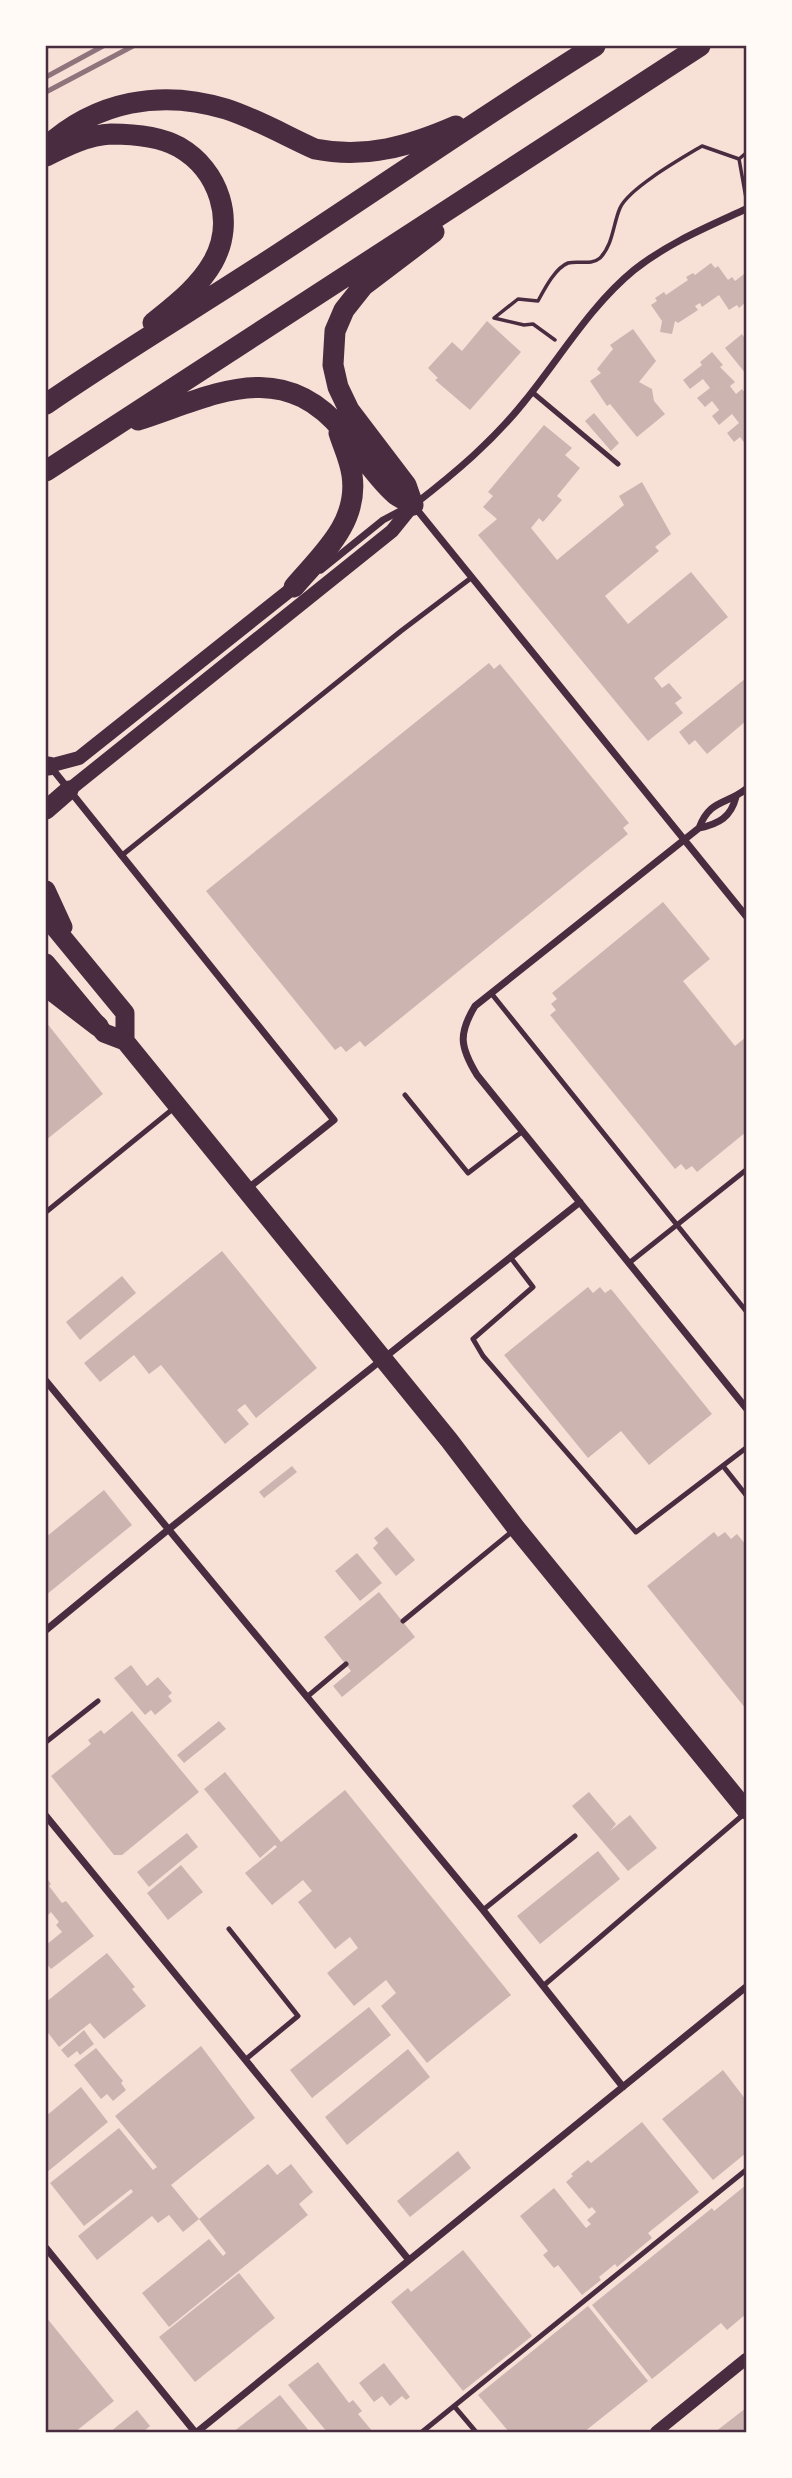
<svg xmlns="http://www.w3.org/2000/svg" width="792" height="2478" viewBox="0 0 792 2478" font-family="Rubik,sans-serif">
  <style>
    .building { fill: #ccb4b1 }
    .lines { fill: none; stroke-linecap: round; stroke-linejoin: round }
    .path { stroke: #4a2c40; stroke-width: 3.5 }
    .service { stroke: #4a2c40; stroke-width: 5 }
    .minor { stroke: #4a2c40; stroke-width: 7 }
    .tertiary { stroke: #4a2c40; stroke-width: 12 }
    .secondary { stroke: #4a2c40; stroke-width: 14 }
    .trunk { stroke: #4a2c40; stroke-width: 19 }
    .motorway { stroke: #4a2c40; stroke-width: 21 }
    .rail { stroke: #8f747c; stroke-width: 5 }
    .neatline { fill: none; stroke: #4a2c40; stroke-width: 2.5 }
  </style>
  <rect width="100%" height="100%" fill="#f7e1d7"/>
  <path class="building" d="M711 263 715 268 718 266 728 280 732 277 735 281 744 274 746 277V302L739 308 737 305 729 310 719 295 702 307 700 303 695 306 698 310 678 323 675 321 672 334 660 332 662 321 651 305 657 301 655 298 664 292 666 295 688 280 686 277 693 273 695 275Z
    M487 321 521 352 470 410 435 380 438 378 428 368 452 342 462 351Z
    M633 329 656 361 639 382 652 389 654 401 665 414 637 437 610 404 607 406 590 381 601 373 597 369 613 349 610 345Z
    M742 334 746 340V374L725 348Z
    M712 352 723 365 720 367 735 382 730 386 736 394 742 389 746 394V445L740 437 734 442 727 433 739 423 732 414 719 425 712 416 719 410 712 401 705 407 697 398 710 388 703 379 690 389 683 380 702 365 700 362Z
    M594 413 619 443 611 451 585 421Z
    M544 425 572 448 565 455 580 468 557 496 562 500 543 522 539 518 531 528 557 560 624 505 619 496 642 482 671 534 655 547 659 551 605 596 628 624 691 572 728 617 654 678 662 688 669 683 682 698 675 703 683 713 648 741 478 535 497 519 483 507 493 496 488 492Z
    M489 663 494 669 500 664 629 823 623 828 628 834 365 1047 360 1041 346 1052 341 1046 335 1050 206 891Z
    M746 678V721L707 754 695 740 689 745 679 732Z
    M663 902 710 959 683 981 735 1046 746 1037V1132L697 1172 692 1166 686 1170 681 1164 675 1169 550 1015 556 1010 551 1004 557 999 552 993Z
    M46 1022 103 1094 46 1140Z
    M222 1251 317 1368 256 1418 245 1404 237 1410 249 1424 225 1444 161 1365 149 1374 134 1355 100 1382 84 1363Z
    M122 1276 136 1293 80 1340 66 1322Z
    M588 1287 593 1293 600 1287 605 1293 611 1289 712 1414 649 1465 621 1431 588 1458 504 1355Z
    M292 1466 297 1472 264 1498 259 1492Z
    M104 1490 132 1525 46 1595V1537Z
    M387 1527 415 1560 396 1576 373 1548 378 1543 374 1538Z
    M714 1532 718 1537 725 1532 731 1539 737 1534 746 1545V1709L647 1586Z
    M357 1553 382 1583 360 1601 335 1571Z
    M379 1592 415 1637 342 1697 333 1686 351 1671 324 1637Z
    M131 1665 147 1686 158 1677 172 1693 168 1696 172 1701 155 1715 151 1710 145 1715 114 1678Z
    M132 1711 199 1792 122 1855H114L51 1776 91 1744 88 1740 101 1730 104 1734Z
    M219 1721 226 1729 184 1763 177 1755Z
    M225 1772 281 1842 345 1790 511 1995 427 2063 381 2006 396 1993 386 1980 354 2006 327 1973 358 1948 350 1937 335 1949 298 1902 312 1891 303 1880 272 1905 245 1873 277 1847 275 1845 260 1858 204 1789Z
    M589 1792 616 1824 610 1831 630 1815 657 1848 628 1871 572 1806Z
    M187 1833 198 1847 149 1887 137 1872Z
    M598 1851 620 1879 540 1944 517 1916Z
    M181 1865 203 1892 168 1920 147 1893Z
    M46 1877 51 1884 49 1886 62 1903 66 1901 94 1936 51 1969 46 1963V1945L62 1932 56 1925 59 1922 51 1912 46 1917Z
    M107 1953 135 1987 132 1989 146 2006 104 2039 90 2023 59 2047 46 2030V2002Z
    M369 2007 391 2035 312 2098 290 2070Z
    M84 2030 94 2044 80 2055 77 2051 68 2058 61 2050Z
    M201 2046 255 2118 171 2185 199 2219 183 2232 169 2215 158 2223 152 2216 97 2260 78 2236 133 2192 131 2189 84 2226 50 2183 119 2128 153 2170 157 2167 115 2116Z
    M96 2048 123 2081 121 2083 126 2090 113 2101 107 2094 101 2099 74 2065Z
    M408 2049 430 2077 347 2145 325 2117Z
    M723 2070 746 2100V2153L713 2180 662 2119Z
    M81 2087 108 2122 46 2173V2116Z
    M642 2122 699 2192 648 2233 652 2238 617 2267 615 2264 599 2277 601 2280 582 2295 558 2265 554 2268 543 2255 548 2251 520 2216 554 2188 586 2228 591 2224 587 2220 596 2212 592 2207 589 2209 566 2182 573 2176 571 2174 588 2160 591 2163Z
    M458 2151 471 2168 410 2217 397 2201Z
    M268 2164 277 2175 291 2164 313 2192 299 2204 308 2215 169 2327 142 2293 209 2239 223 2256 226 2253 199 2219Z
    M746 2185V2314L727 2330 721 2323 652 2379 592 2305 712 2208 714 2211Z
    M463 2250 532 2336 463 2391 391 2302 408 2288 411 2292Z
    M239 2273 275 2318 195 2382 159 2337Z
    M588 2306 648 2381 584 2432H509L478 2395Z
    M46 2317 114 2401 75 2432H46Z
    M318 2362 349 2403 353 2400 362 2411 358 2414 373 2432H327L288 2385Z
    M384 2363 410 2397 406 2400 402 2396 390 2406 382 2396 374 2402 359 2383Z
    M280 2395 310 2432H233Z
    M746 2408V2432H715Z
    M137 2410 150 2426 143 2432H110Z"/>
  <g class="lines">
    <path class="path" d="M746 198 739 159 746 153
      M555 340 533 324 524 325 494 318 518 299 538 301C544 290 555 268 568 263 579 260 591 266 600 258 613 245 613 224 620 208 629 188 682 158 702 146L739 159"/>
    <path class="service" d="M532 392 618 464
      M121 856 401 631 471 578
      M491 993 746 1311
      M405 1095 468 1173 523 1131
      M46 1212 174 1108
      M511 1258 533 1287 473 1339 483 1356 636 1532 746 1448
      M629 1263 746 1170
      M723 1466 746 1495
      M403 1621 514 1530
      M308 1696 346 1664
      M46 1742 98 1701
      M483 1910 575 1836
      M229 1929 298 2016 245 2060
      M543 1986 744 1814
      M454 2406 476 2432
      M422 2432 746 2170"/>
    <path class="minor" d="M415 504C455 473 493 441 524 402 560 358 590 306 634 270 668 243 707 227 746 209
      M414 506 746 916
      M321 570 383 520 404 509
      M50 766 334 1120 246 1190
      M736 797C731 817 719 824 699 828L475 1006C458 1034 460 1047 477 1075L746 1408
      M699 828C710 799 726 805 746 789
      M46 1381 483 1910 623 2087
      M46 1630 169 1529 580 1202
      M46 1816 409 2260
      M46 2248 195 2432
      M197 2432 746 1987"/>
    <path class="tertiary" d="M656 2432 746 2359"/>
    <path class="secondary" d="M49 766 79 758 294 587
      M69 790 392 531 413 505"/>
    <path class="trunk" d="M46 766H49
      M46 810 69 790
      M46 890 63 927
      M46 917 125 1013V1041
      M46 963 104 1033 125 1041 449 1440 516 1528 746 1810"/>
    <path class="motorway" d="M46 147C96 101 161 89 226 109 257 119 286 136 315 149 366 159 410 146 456 126
      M46 156C66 146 88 135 111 134 133 134 159 136 179 147 219 170 236 221 213 262 199 287 175 305 153 323
      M46 404C123 351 204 303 283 251 387 183 489 112 595 46
      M138 420C213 396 281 355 344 432 357 449 379 481 395 494 400 498 408 501 413 505
      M46 471 700 46
      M413 505 406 485 349 410 338 387 333 365 335 331 344 310 363 286 434 232
      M294 587C322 554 359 523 352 475 350 460 343 446 339 433
      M46 986 98 1026"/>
    <path class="rail" d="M46 77 103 46
      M46 92 133 46"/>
  </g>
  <rect width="792" height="2478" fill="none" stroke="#fffaf5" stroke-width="94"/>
  <rect x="47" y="47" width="698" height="2384" class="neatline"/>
</svg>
